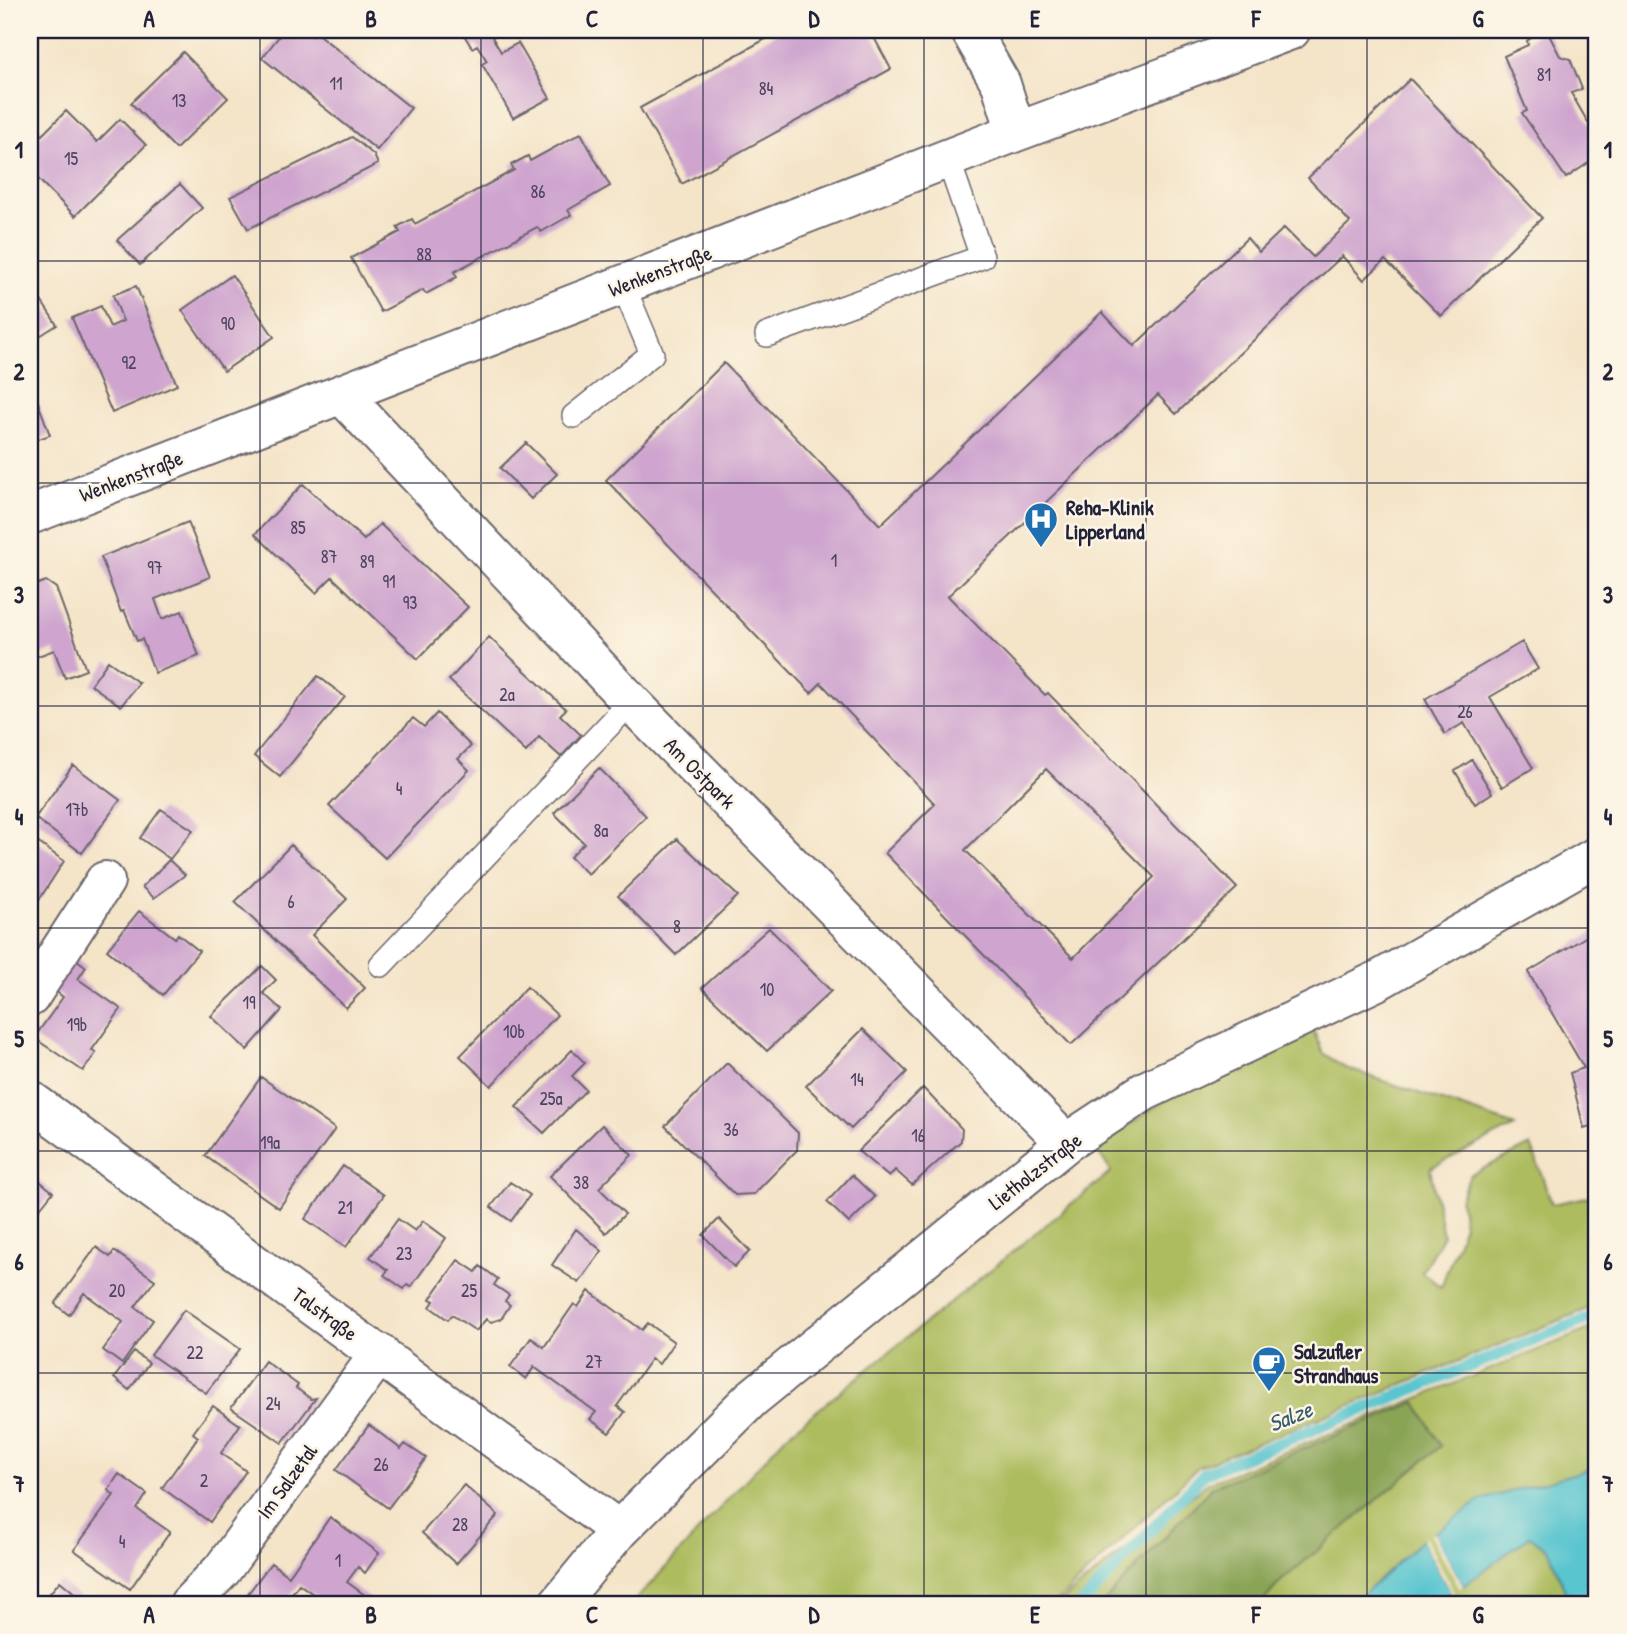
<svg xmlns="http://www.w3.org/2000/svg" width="1627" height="1634" viewBox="0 0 1627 1634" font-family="'Patrick Hand',sans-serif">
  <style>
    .green { fill: #adbc5f; stroke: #686f4d; stroke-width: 2 }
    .forest { fill: #8aa456; stroke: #566348; stroke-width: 2 }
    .water { fill: #58c5cf; stroke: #3d7485; stroke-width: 2 }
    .pier { fill: #f4e4c8 }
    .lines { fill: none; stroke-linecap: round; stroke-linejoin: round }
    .stream { stroke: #58c5cf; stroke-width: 12 }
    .building { fill: #cfa5cf; fill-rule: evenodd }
    .service-casing { stroke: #6c666c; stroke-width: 26 }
    .minor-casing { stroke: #6c666c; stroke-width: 42 }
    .service { stroke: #fff; stroke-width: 23 }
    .minor { stroke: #fff; stroke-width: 38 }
    .grid { fill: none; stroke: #22223b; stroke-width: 2; stroke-opacity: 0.55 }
    .labels { text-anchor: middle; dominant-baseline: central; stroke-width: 5; stroke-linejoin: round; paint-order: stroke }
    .number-label { font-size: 18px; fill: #4d4360 }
    .street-label { font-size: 21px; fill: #22223b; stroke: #fcf5e5 }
    .poi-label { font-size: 21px; font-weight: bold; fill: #22223b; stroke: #fcf5e5; text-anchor: start }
    .water-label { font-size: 23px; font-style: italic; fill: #355b6f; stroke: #fcf5e5 }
    .neatline { fill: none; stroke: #22223b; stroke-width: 2.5 }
    .grid-label { font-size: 23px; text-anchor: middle; font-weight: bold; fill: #22223b }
  </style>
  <rect width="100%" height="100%" fill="#fcf5e5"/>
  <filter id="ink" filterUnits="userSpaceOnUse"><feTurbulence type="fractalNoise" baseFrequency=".0143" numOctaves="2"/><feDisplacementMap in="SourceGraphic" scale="14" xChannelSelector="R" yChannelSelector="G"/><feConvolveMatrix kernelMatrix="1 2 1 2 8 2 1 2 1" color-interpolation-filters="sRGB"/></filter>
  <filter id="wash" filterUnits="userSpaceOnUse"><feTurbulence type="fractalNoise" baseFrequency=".00686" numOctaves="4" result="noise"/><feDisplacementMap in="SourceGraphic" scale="28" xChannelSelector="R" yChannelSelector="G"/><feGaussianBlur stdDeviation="1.57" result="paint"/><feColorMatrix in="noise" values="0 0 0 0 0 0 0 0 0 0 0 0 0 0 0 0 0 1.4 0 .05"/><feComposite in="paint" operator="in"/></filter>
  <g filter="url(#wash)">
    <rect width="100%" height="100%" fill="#f4e4c8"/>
    <path class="green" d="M1311 1025 1323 1053 1346 1068 1515 1126 1430 1168 1443 1235 1422 1272 1441 1287 1464 1225 1460 1199 1470 1175 1531 1145 1552 1204 1597 1195V1305L1198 1467 1055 1604H632L787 1435 1111 1172 1096 1148 1201 1075Z
      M1597 1326V1604H1058L1208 1483Z"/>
    <path class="forest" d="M1416 1402 1441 1446 1280 1582 1261 1604H1102L1212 1487Z"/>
    <path class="water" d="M1597 1467V1604H1570L1549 1551 1530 1536 1463 1586 1434 1533 1481 1500Z
      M1422 1540 1451 1593 1422 1604H1353Z"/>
    <path class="pier" d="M1434 1533 1463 1586 1460 1588 1431 1535Z
      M1425 1538 1454 1592 1451 1593 1422 1540Z"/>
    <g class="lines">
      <path class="stream" d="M1082 1604 1205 1473 1597 1315"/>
    </g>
    <g id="blocks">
      <path class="building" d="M284 30H304L312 36 315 32 411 108 377 150 262 58Z
        M461 30H505L492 37 501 52 518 43 550 98 513 118 482 64 487 61 477 45 472 48Z
        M782 30H870L891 69 682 184 640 108Z
        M1548 33 1560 56 1570 59 1582 89 1571 93 1597 138V157L1566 178 1522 113 1527 111 1504 56 1528 45 1527 41 1536 34Z
        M183 52 228 98 176 149 131 103Z
        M1410 79 1542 218 1441 316 1385 260 1364 280 1342 256 1176 414 1158 395 948 596 1045 695 1048 693 1237 888 1071 1045 885 853 935 804 821 683 811 693 606 480 724 363 880 525 1102 312 1134 346 1247 238 1259 252 1284 228 1313 257 1350 222 1308 178ZM1046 769 1154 877 1073 958 965 850Z
        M66 111 97 142 120 119 146 145 75 216 30 171V147Z
        M581 133 610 186 568 210 571 215 541 232 537 227 454 272 457 277 426 294 423 290 381 312 351 258 400 232 397 227 412 219 415 224 514 170 511 165 528 156 530 161Z
        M352 137 374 155 378 164 248 229 230 197Z
        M180 184 202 208 140 265 117 240Z
        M232 275 274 337 224 371 182 310Z
        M136 286 177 385 112 413 72 318 101 306 110 327 123 321 113 295Z
        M38 296 57 325 30 342V302Z
        M30 381 50 435 30 442Z
        M526 443 557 474 531 499 500 468Z
        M303 484 364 540 380 524 468 607 418 659 332 577 316 593 255 534Z
        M188 522 210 577 155 599 162 619 182 611 199 656 155 673 142 639 137 641 124 610 121 612 101 557Z
        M46 581 56 588 86 670 65 678 54 650 30 659V587Z
        M489 637 566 709 560 715 581 735 561 757 539 737 526 752 449 680Z
        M1522 642 1538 669 1490 697 1533 768 1502 787 1464 723 1445 734 1425 699Z
        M108 661 139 683 121 706 91 685Z
        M318 676 345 697 280 777 254 756Z
        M437 713 471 746 458 759 469 770 385 858 329 806 413 718 424 727Z
        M1472 760 1492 793 1475 804 1455 771Z
        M73 765 120 800 82 853 35 818Z
        M599 768 646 816 588 874 570 857 584 843 554 813Z
        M161 809 193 830 170 859 140 838Z
        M33 839 64 861 30 914V843Z
        M677 839 738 896 676 955 618 896Z
        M291 845 347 899 312 935 365 988 346 1008 235 902Z
        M169 860 185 875 154 898 142 887Z
        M139 911 175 938 178 934 199 951 163 995 107 950Z
        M769 928 831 991 767 1051 702 988Z
        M1597 930V1124L1584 1128 1570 1073 1584 1068 1528 972Z
        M71 955 86 967 78 979 121 1009 92 1050 96 1053 83 1071 34 1038 63 997 49 986Z
        M262 966 276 980 263 993 282 1010 247 1050 211 1016Z
        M527 987 557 1015 491 1086 460 1056Z
        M863 1029 907 1072 851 1129 806 1086Z
        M572 1050 585 1063 572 1076 586 1090 544 1133 516 1107Z
        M727 1063 798 1133 797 1150 754 1194 735 1195 665 1126Z
        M261 1077 335 1129 279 1208 205 1156Z
        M923 1088 962 1129 961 1141 912 1185 895 1170 889 1177 858 1151Z
        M602 1125 632 1155 599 1188 625 1214 606 1233 550 1176Z
        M343 1166 384 1195 346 1247 305 1219Z
        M30 1173 53 1192 30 1221Z
        M852 1175 875 1197 849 1223 827 1202Z
        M510 1182 530 1195 511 1221 491 1207Z
        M398 1219 415 1231 423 1221 446 1238 411 1287 407 1285 404 1289 384 1275 388 1270 370 1257Z
        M719 1219 750 1251 734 1267 703 1235Z
        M576 1229 602 1251 579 1283 552 1265Z
        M96 1247 110 1257 114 1251 155 1280 135 1307 153 1320 122 1364 103 1350 123 1322 84 1293 69 1315 55 1304Z
        M458 1260 476 1272 480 1266 498 1279 494 1285 509 1295 505 1301 510 1305 501 1319 491 1322 486 1319 476 1331 452 1315 448 1320 430 1307 434 1301 430 1299Z
        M589 1291 642 1330 648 1323 674 1342 659 1364 651 1359 617 1406 625 1412 609 1433 590 1419 596 1412 534 1367 526 1379 510 1367 531 1338 544 1347 574 1304 578 1307Z
        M184 1310 240 1349 206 1393 151 1355Z
        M134 1352 149 1363 129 1390 114 1378Z
        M265 1361 298 1385 296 1388 311 1399 316 1398 282 1443 231 1408Z
        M213 1406 240 1425 221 1453 246 1471 210 1522 162 1488 198 1437 193 1433Z
        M369 1425 401 1449 405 1444 426 1458 388 1508 336 1470Z
        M119 1474 147 1494 137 1509 170 1532 130 1589 74 1550 114 1495 108 1490Z
        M464 1485 498 1515 456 1564 422 1533Z
        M330 1517 379 1553 365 1573 358 1567 347 1582 377 1604H327L299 1584 284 1604H261L247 1595 271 1563 289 1576Z
        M60 1581 88 1604H41Z"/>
    </g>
  </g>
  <g filter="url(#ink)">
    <use href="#blocks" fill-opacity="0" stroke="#6c666c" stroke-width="2"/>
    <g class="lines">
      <g class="service-casing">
        <path id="service" d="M767 335 982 257 948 159
          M574 416 652 354 623 285
          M381 965 631 702"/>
      </g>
      <g class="minor-casing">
        <path id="minor" d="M970 30 1001 84 1016 132
          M342 395 631 702 1066 1143
          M30 515 1016 132 1291 30
          M30 997 105 881
          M30 1100 619 1530
          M189 1604 222 1570 380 1353
          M558 1604 619 1530 751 1399 1066 1143 1145 1091 1379 980 1597 856"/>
      </g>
      <use href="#service" class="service"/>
      <use href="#minor" class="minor"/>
    </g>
  </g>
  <path class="grid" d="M260 30V1604M481 30V1604M703 30V1604M924 30V1604M1146 30V1604M1367 30V1604M30 261H1597M30 483H1597M30 706H1597M30 928H1597M30 1151H1597M30 1373H1597"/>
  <defs>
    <g id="hospital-pin" transform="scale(1.75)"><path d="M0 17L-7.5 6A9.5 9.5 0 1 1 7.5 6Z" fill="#1f6fb2" stroke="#fcf5e5"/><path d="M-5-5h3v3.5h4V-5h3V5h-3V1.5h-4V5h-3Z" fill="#fff"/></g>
    <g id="cafe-pin" transform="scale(1.75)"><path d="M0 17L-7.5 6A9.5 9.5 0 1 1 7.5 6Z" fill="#1f6fb2" stroke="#fcf5e5"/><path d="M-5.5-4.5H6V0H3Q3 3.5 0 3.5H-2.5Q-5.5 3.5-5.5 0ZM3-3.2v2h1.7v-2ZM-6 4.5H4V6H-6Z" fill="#fff"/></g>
  </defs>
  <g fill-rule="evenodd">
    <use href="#hospital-pin" x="1041" y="519"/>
    <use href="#cafe-pin" x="1269" y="1363"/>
  </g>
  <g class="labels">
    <g class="number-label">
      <text x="1544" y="74">81</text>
      <text x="336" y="83">11</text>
      <text x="766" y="88">84</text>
      <text x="179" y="100">13</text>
      <text x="71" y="158">15</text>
      <text x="538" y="191">86</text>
      <text x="424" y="254">88</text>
      <text x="228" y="323">90</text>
      <text x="129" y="362">92</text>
      <text x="298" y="527">85</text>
      <text x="329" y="556">87</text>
      <text x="834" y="560">1</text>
      <text x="367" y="561">89</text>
      <text x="155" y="567">97</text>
      <text x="389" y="581">91</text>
      <text x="410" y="602">93</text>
      <text x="507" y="694">2a</text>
      <text x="1465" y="711">26</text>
      <text x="399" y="788">4</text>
      <text x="77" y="809">17b</text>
      <text x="601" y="830">8a</text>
      <text x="291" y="901">6</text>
      <text x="677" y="926">8</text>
      <text x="767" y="989">10</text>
      <text x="249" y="1002">19</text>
      <text x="77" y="1024">19b</text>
      <text x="514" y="1031">10b</text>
      <text x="857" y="1079">14</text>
      <text x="551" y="1098">25a</text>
      <text x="731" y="1129">36</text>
      <text x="918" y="1135">16</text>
      <text x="270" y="1142">19a</text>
      <text x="581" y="1182">38</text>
      <text x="345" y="1207">21</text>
      <text x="404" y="1253">23</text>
      <text x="117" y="1290">20</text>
      <text x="469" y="1290">25</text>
      <text x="195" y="1352">22</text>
      <text x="594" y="1361">27</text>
      <text x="273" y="1403">24</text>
      <text x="381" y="1464">26</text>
      <text x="204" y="1480">2</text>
      <text x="460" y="1524">28</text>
      <text x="122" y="1541">4</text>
      <text x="338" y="1560">1</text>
    </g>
    <g class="street-label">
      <text transform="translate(660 271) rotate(-21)">Wenkenstraße</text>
      <text transform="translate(131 476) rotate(-21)">Wenkenstraße</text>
      <text transform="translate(700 773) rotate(45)">Am Ostpark</text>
      <text transform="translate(1035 1171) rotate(-38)">Lietholzstraße</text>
      <text transform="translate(325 1314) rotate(36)">Talstraße</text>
      <text transform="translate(287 1481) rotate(-54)">Im Salzetal</text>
    </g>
    <g class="poi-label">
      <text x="1066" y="507">Reha-Klinik<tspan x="1066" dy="24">Lipperland</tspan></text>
      <text x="1294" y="1351">Salzufler<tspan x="1294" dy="24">Strandhaus</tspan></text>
    </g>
    <g class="water-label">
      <text transform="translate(1290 1416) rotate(-22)">Salze</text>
    </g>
  </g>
  <rect width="1627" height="1634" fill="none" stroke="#fcf5e5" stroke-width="77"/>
  <rect x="38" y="38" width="1550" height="1558" class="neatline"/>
  <g class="grid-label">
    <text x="149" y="27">A</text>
    <text x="371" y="27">B</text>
    <text x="592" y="27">C</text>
    <text x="814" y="27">D</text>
    <text x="1035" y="27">E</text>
    <text x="1256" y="27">F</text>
    <text x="1478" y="27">G</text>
    <text x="19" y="158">1</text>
    <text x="1608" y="158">1</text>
    <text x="19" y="380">2</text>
    <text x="1608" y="380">2</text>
    <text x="19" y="603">3</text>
    <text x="1608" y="603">3</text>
    <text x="19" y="825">4</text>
    <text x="1608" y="825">4</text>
    <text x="19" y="1047">5</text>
    <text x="1608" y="1047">5</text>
    <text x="19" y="1270">6</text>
    <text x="1608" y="1270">6</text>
    <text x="19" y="1492">7</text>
    <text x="1608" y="1492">7</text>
    <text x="149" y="1623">A</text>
    <text x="371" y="1623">B</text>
    <text x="592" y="1623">C</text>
    <text x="814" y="1623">D</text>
    <text x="1035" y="1623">E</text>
    <text x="1256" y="1623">F</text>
    <text x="1478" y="1623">G</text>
  </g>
</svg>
